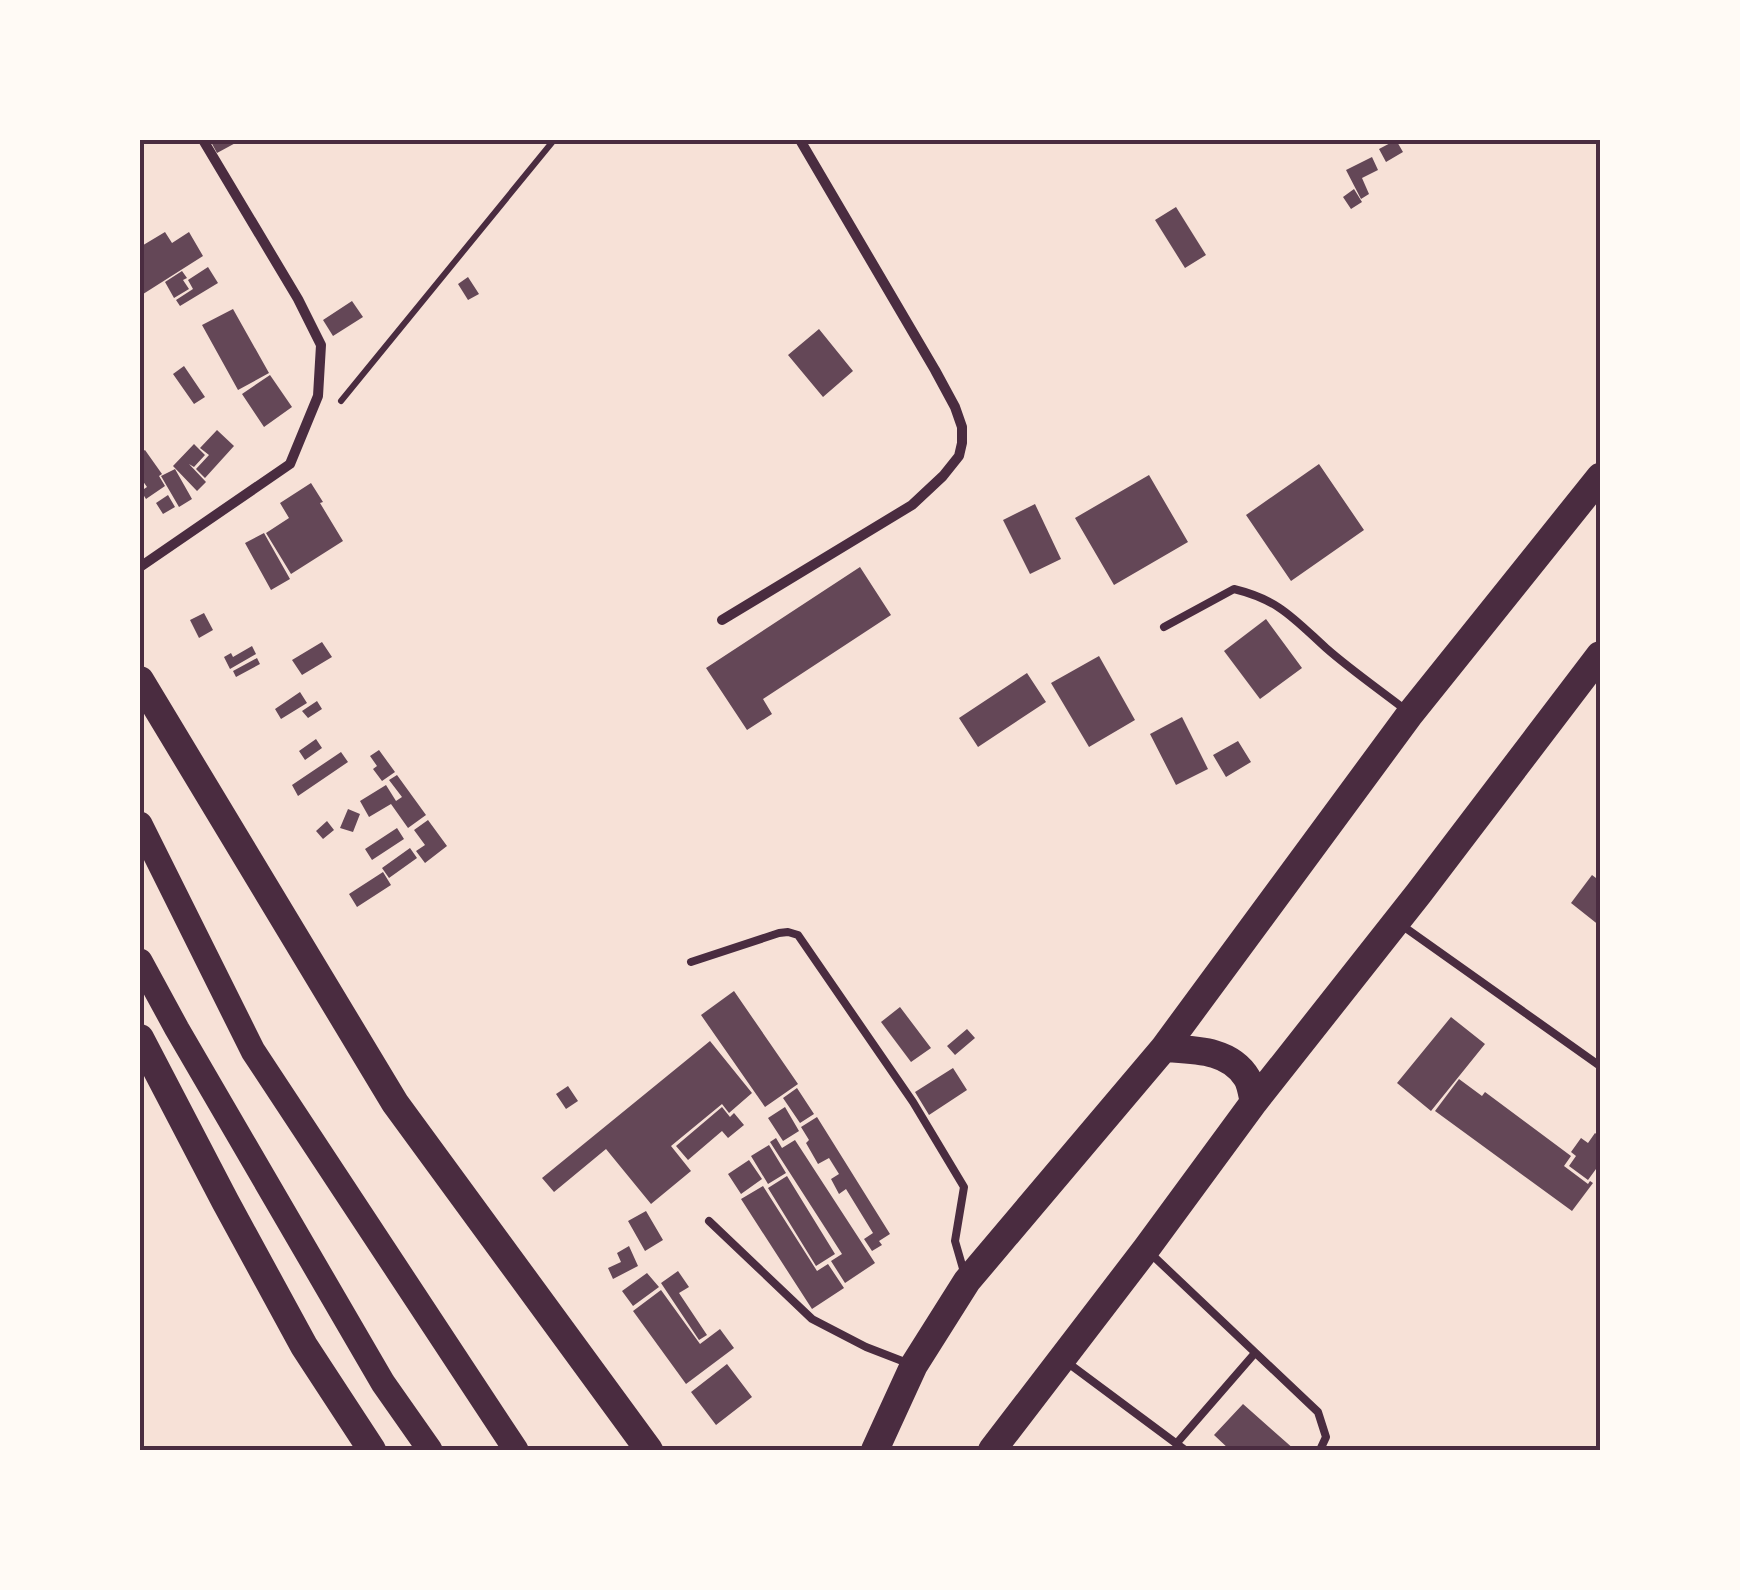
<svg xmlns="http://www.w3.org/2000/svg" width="1740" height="1590" viewBox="0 0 1740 1590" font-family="'Exo 2',sans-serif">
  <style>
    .building { fill: #644757 }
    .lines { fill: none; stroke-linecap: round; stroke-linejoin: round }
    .path { stroke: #4a2c40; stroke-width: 6 }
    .service { stroke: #4a2c40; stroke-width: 8 }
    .minor { stroke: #4a2c40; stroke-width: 10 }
    .primary { stroke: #4a2c40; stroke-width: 25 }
    .trunk { stroke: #4a2c40; stroke-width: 28 }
    .neatline { fill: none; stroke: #4a2c40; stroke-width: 4 }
  </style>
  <rect width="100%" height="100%" fill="#f7e1d7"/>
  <path class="building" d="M210 140H241L217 153Z
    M1396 140 1403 152 1386 162 1379 149Z
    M1372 157 1378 170 1362 178 1369 194 1361 199 1346 170Z
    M1354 189 1362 202 1351 209 1343 197Z
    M1176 207 1206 255 1185 268 1155 220Z
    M165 232 172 243 189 232 203 256 140 296V247Z
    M208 267 218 283 180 306 176 300 193 289 188 280Z
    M182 271 187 278 183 280 189 289 174 298 165 282Z
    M468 277 479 294 468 300 458 284Z
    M352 301 363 317 333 336 323 320Z
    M233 309 269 373 238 390 202 325Z
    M819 329 853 371 823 397 788 355Z
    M184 366 205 397 194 404 173 374Z
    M270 375 292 407 264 427 242 394Z
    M217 430 234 446 205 478 196 469 209 455 200 448Z
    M194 444 205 455 194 467 189 464 206 482 197 491 173 466Z
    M145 450 162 474 159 476 165 486 146 499 141 491 147 487 140 477V453Z
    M1319 464 1364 530 1291 581 1246 515Z
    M175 469 192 499 179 507 161 476Z
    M1149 475 1188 542 1114 585 1075 518Z
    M311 483 323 502 320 503 343 541 291 574 266 533 289 518 280 503Z
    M168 495 175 507 163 514 156 503Z
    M1035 504 1061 559 1030 574 1003 520Z
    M264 533 290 579 271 590 245 543Z
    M860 567 891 615 763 699 772 714 747 730 706 668Z
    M204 613 213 630 199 638 190 620Z
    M1266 619 1302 668 1260 699 1224 651Z
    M322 642 332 657 302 675 292 660Z
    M252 646 256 654 230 669 224 657 231 653 233 657Z
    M1099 656 1135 720 1089 747 1051 683Z
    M257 658 260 664 236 677 233 671Z
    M1027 673 1046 702 978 747 959 718Z
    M300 692 307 703 281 719 275 709Z
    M317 701 322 709 308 718 302 711Z
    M1182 717 1208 769 1176 785 1150 734Z
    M316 739 322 748 305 760 299 751Z
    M1238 741 1251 762 1226 777 1213 755Z
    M379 750 395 772 382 781 373 769 377 766 370 756Z
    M341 752 348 762 298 796 292 785Z
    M397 775 426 815 408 828 391 804 369 817 360 801 386 785 396 801 402 797 389 780Z
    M348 809 360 814 353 832 340 828Z
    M428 820 447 846 425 863 416 851 425 845 414 830Z
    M327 821 334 830 323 839 316 831Z
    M397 828 404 839 372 860 365 849Z
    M410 848 417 858 389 878 382 868Z
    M383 872 391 885 357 907 349 894Z
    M1592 875 1600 881V926L1571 903Z
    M734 991 798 1084 765 1107 701 1015Z
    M900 1007 931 1048 911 1062 881 1022Z
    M1451 1017 1485 1044 1431 1111 1397 1083Z
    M967 1029 975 1038 955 1055 947 1046Z
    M710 1041 752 1093 729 1113 722 1104 671 1146 691 1171 651 1204 606 1149 554 1192 542 1178Z
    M953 1068 967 1090 929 1115 915 1092Z
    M1459 1079 1482 1096 1485 1092 1571 1156 1564 1166 1588 1184 1590 1181 1593 1183 1572 1211 1435 1111Z
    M568 1086 578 1101 566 1109 556 1094Z
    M797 1088 814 1114 800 1123 783 1098Z
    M722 1107 730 1117 734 1113 744 1125 728 1138 722 1131 688 1160 676 1146Z
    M785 1107 799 1131 783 1141 768 1118Z
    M817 1117 890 1234 879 1241 882 1245 872 1251 864 1239 873 1233 846 1189 839 1194 831 1179 839 1174 829 1158 818 1164 806 1143 809 1140 801 1127Z
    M1595 1133 1600 1137V1172L1596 1169 1588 1180 1569 1166 1576 1156 1571 1152 1581 1138 1588 1143Z
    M776 1138 782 1148 795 1140 875 1263 845 1283 831 1261 842 1254 770 1142Z
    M769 1145 786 1173 768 1184 751 1156Z
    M749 1160 762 1179 741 1194 728 1174Z
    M787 1176 835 1254 816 1266 768 1188Z
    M763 1186 817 1271 828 1264 844 1288 812 1309 741 1199Z
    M646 1211 663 1240 645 1251 628 1221Z
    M629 1246 638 1266 613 1279 608 1268 621 1262 617 1253Z
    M678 1271 689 1287 679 1293 707 1335 699 1340 661 1283Z
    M647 1273 659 1287 633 1306 622 1291Z
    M661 1290 700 1344 720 1329 734 1348 686 1384 633 1311Z
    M727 1364 752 1397 716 1425 691 1392Z
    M1243 1404 1295 1450H1230L1214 1435Z"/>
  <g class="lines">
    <path class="path" d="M341 401 554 140"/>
    <path class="service" d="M1164 627 1234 589C1279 600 1293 618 1326 648 1351 670 1380 690 1407 711
      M1400 924 1600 1066
      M691 962 779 933 788 932 798 935 913 1102 964 1187 955 1241 964 1272
      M709 1221 812 1319 866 1347 910 1364
      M1149 1252 1318 1412 1326 1437 1320 1450
      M1068 1363 1185 1450
      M1176 1444 1255 1353"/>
    <path class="minor" d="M140 567 290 464 318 396 321 345 298 299 203 140
      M722 620 912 505 943 476 959 456 962 443V427L955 407 935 370 800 140"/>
    <path class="primary" d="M140 824 253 1051 516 1450
      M140 961 177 1029 383 1383 430 1450"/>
    <path class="trunk" d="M140 680 395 1103 649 1450
      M140 1038 225 1201 304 1346 372 1450
      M1164 1048C1193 1050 1230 1049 1247 1078 1251 1085 1252 1095 1254 1102
      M875 1450 914 1365 967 1281 1164 1048 1410 714 1600 477
      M992 1450 1146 1249 1254 1102 1419 893 1600 655"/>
  </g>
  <rect width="1740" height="1590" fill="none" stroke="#fffaf5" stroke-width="285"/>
  <rect x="142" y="142" width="1456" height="1306" class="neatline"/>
</svg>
